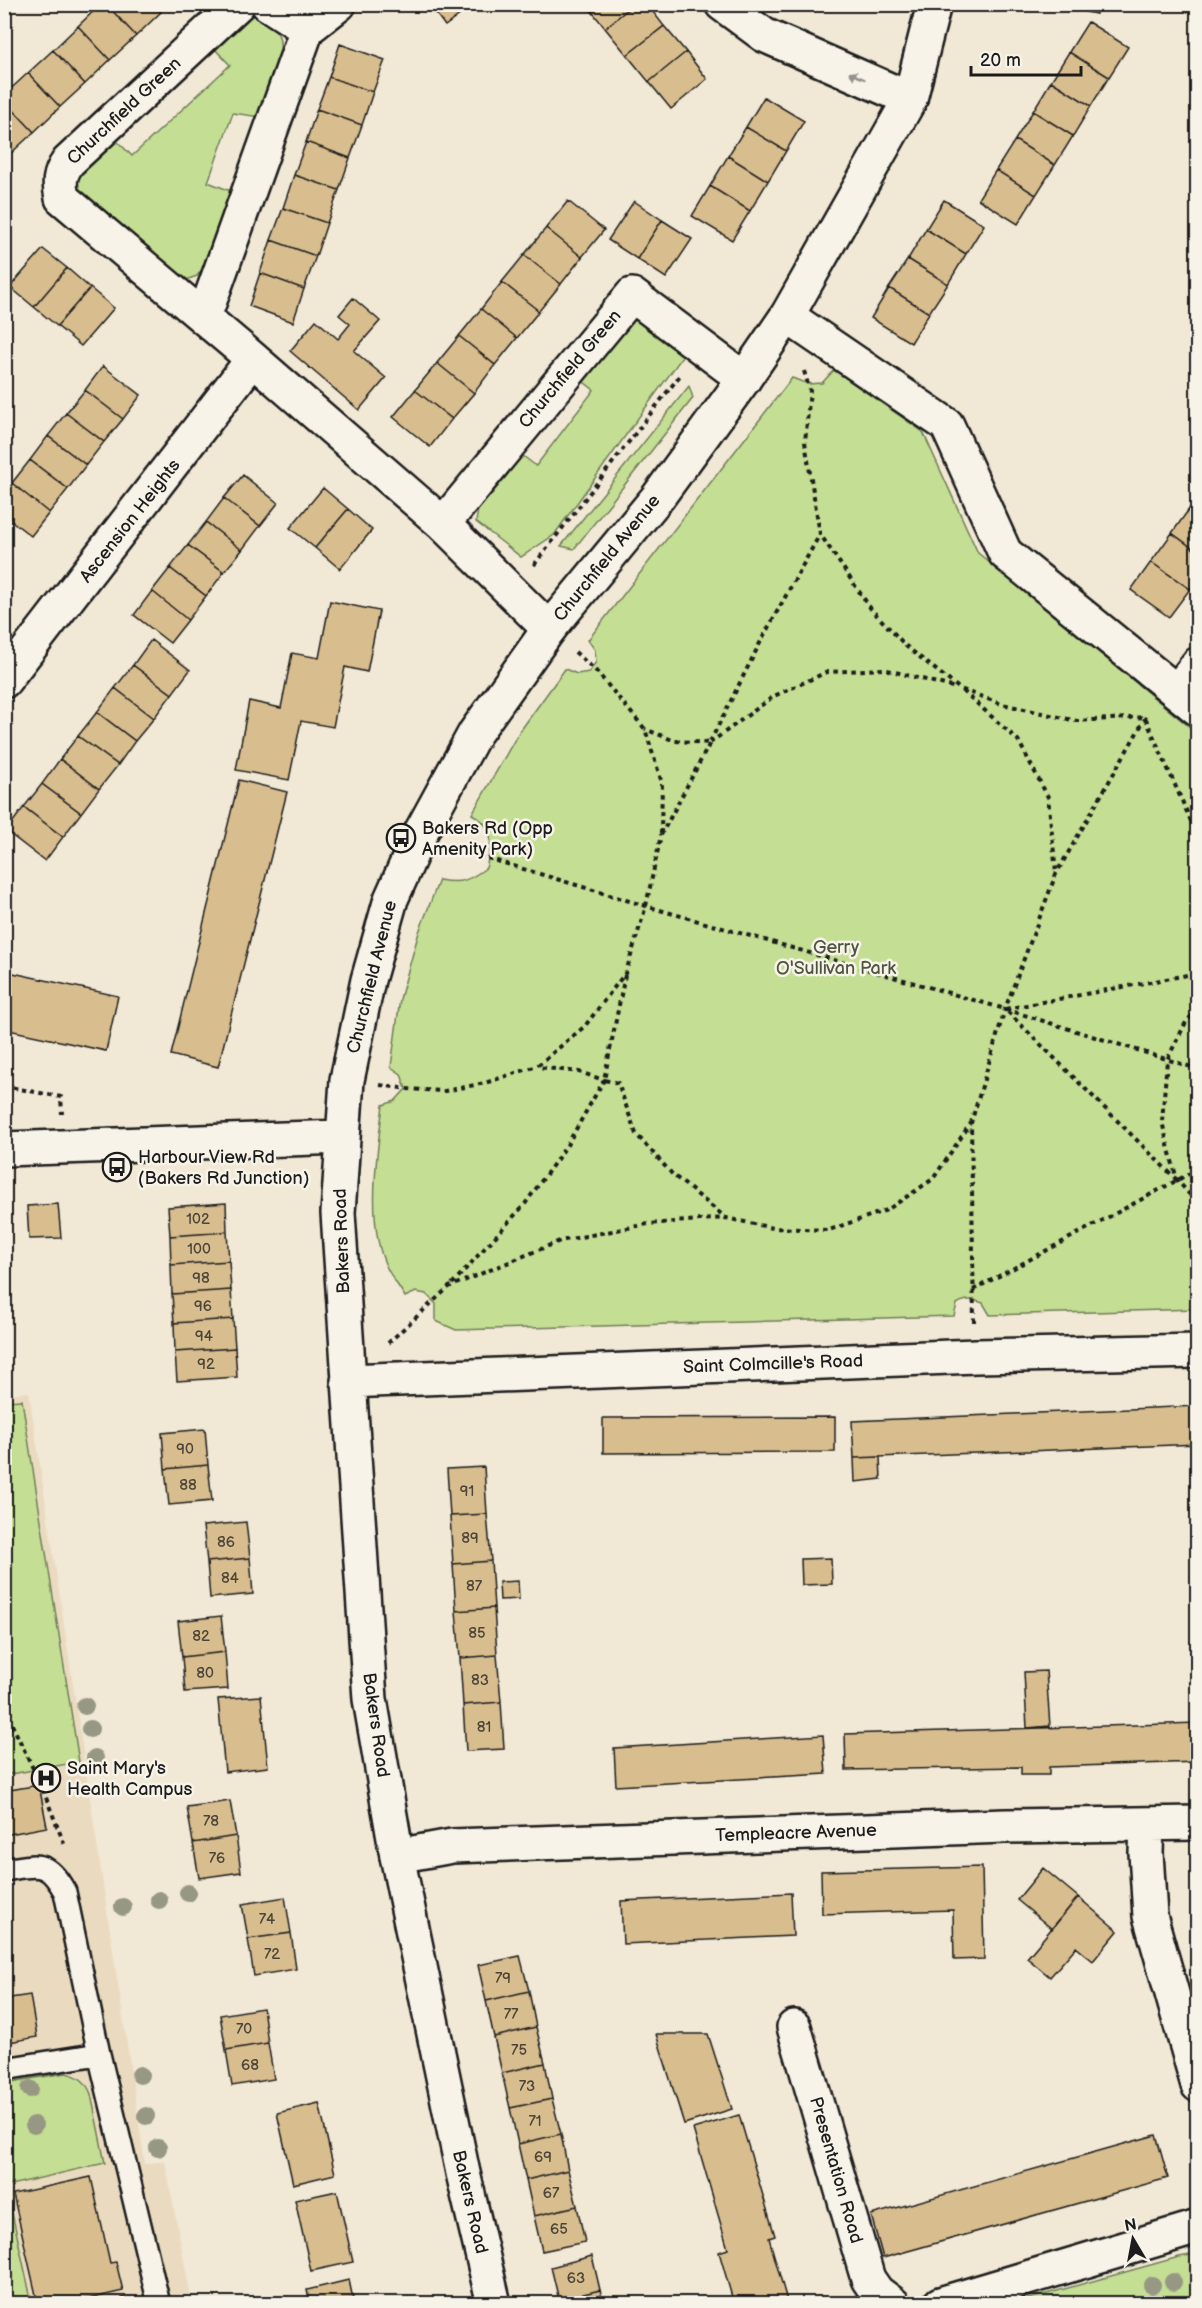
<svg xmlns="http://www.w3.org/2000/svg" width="1202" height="2308" viewBox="0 0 1202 2308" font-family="'Balsamiq Sans',sans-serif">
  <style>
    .built { fill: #eadbc0 }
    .green { fill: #c4de94; stroke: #707d58; stroke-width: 1.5 }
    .building { fill: #d8bd8e; stroke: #1c1c1c; stroke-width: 1.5 }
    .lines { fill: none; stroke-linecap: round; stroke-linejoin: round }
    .lane-casing { stroke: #1c1c1c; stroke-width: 26 }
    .street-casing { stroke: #1c1c1c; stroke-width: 38 }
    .secondary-casing { stroke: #1c1c1c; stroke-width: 38 }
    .path { stroke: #1c1c1c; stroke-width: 4; stroke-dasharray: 4.5 4.5; stroke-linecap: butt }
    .lane { stroke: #f7f3e8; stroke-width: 21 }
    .street { stroke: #f7f3e8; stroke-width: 33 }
    .secondary { stroke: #f7f3e8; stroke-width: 33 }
    .tree { fill: #979884 }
    .oneway { fill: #94928c }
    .labels { text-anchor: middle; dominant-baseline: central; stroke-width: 5; stroke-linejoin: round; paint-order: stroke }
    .number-label { font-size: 15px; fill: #4b4438 }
    .street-label { font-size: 18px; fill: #1c1c1c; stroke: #f7f3e8 }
    .poi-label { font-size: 18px; fill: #1c1c1c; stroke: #f7f3e8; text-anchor: start }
    .park-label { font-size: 18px; fill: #4e5640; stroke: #f7f3e8 }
  </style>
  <rect width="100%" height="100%" fill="#f1e8d6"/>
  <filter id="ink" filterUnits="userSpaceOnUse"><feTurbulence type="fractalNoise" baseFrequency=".0167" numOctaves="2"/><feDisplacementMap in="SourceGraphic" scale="12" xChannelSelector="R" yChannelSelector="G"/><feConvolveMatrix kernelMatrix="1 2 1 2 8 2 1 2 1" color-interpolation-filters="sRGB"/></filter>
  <g filter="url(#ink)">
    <path class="built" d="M29 1392 145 2164 165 2161 192 2303 5 2304 4 1394Z"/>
    <path class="green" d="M256 16C265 21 273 25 278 34 287 52 266 98 260 117L233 113 208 182 233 192 203 268 197 276 186 280 178 276 79 190 75 182V175L112 136 132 156 230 65 212 46 246 17Z
      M629 312 685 353 554 535 521 557 476 522 478 509 518 452 536 466 594 390 576 376Z
      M834 370 923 432 978 553 1197 733V1309L990 1315 983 1303C973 1300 967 1298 957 1304L954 1316 456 1330 436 1321V1304L426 1294 416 1292 405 1297C400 1288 393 1279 388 1270 365 1226 377 1153 383 1105L395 1101 406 1089 401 1074 391 1067 400 999 419 932 439 880C461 884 468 881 486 868 492 846 496 827 472 814L518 734 565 669 577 674 589 672 596 662 595 650 588 640 792 378 808 384 822 383Z
      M689 386 693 398 574 549 561 546Z
      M22 1400 79 1762 5 1775 4 1401Z
      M66 2073C79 2076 86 2081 91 2094L105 2163 6 2186 32 2303H5V2083Z
      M1197 2254V2303H1014L1179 2257Z"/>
    <path class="building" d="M101 4H106L136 36 110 60 78 26Z
      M106 4H153L161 12 136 36Z
      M429 4H472L473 5 445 26Z
      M586 4H634L605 28Z
      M634 4H647L664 26 627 55 605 28Z
      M1049 4H1097L1096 14Z
      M1088 22 1128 47 1109 77 1069 52Z
      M78 26 110 60 85 84 53 50Z
      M664 26 686 52 649 82 627 55Z
      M340 44 385 60 373 92 329 77Z
      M53 50 85 84 60 107 28 73Z
      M686 52 707 79 671 109 649 82Z
      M1069 52 1109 77 1091 106 1051 81Z
      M28 73 60 107 34 132 4 100V95Z
      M329 77 373 92 362 125 317 109Z
      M1051 81 1091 106 1073 136 1033 111Z
      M764 97 804 121 786 151 746 127Z
      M4 100 34 132 9 155 4 150Z
      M317 109 362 125 350 158 306 142Z
      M1033 111 1073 136 1055 165 1015 140Z
      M746 127 786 151 768 181 728 156Z
      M1015 140 1055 165 1036 195 996 170Z
      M306 142 350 158 339 190 294 175Z
      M728 156 768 181 750 211 710 186Z
      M996 170 1036 195 1018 224 978 199Z
      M294 175 339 190 327 223 283 208Z
      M710 186 750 211 732 240 692 216Z
      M944 200 984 225 966 254 926 229Z
      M568 201 604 230 582 257 546 228Z
      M634 201 662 220 637 259 608 240Z
      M283 208 327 223 316 256 271 240Z
      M662 220 692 239 666 278 637 259Z
      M546 228 582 257 561 284 524 255Z
      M926 229 966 254 948 284 908 259Z
      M271 240 316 256 304 289 260 273Z
      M43 249 67 268 34 307 10 287Z
      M524 255 561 284 539 311 502 282Z
      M908 259 948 284 929 313 889 288Z
      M67 268 90 288 57 326 34 307Z
      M260 273 304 289 293 322 249 306Z
      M502 282 539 311 517 338 481 309Z
      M90 288 114 308 81 346 57 326Z
      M889 288 929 313 911 343 871 318Z
      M353 298 380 321 354 351 386 378 359 410 290 351 316 320 338 339 350 324 339 315Z
      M481 309 517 338 495 365 459 336Z
      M459 336 495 365 474 393 437 363Z
      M437 363 474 393 452 419 415 390Z
      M103 366 141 395 123 419 85 390Z
      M85 390 123 419 104 442 66 413Z
      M415 390 452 419 430 447 393 417Z
      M66 413 104 442 86 465 48 436Z
      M48 436 86 465 68 489 30 460Z
      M30 460 68 489 49 513 12 483Z
      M243 475 278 503 260 526 224 498Z
      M12 483 49 513 31 536 4 515V492Z
      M323 488 348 509 315 548 290 528Z
      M224 498 260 526 242 550 206 522Z
      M1192 505 1198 509V552L1172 533Z
      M348 509 372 530 340 569 315 548Z
      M206 522 242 550 224 572 188 545Z
      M1172 533 1198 552V578L1190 589 1151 562Z
      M188 545 224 572 206 596 170 568Z
      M1151 562 1190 589 1169 617 1131 590Z
      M170 568 206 596 188 620 152 591Z
      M152 591 188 620 170 643 134 615Z
      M330 601 379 611 367 672 345 667 333 727 301 721 289 780 236 770 249 701 281 708 292 653 319 658Z
      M151 640 190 670 172 694 133 665Z
      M133 665 172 694 154 718 115 688Z
      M115 688 154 718 135 741 97 712Z
      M97 712 135 741 118 765 78 736Z
      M78 736 118 765 99 789 60 759Z
      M60 759 99 789 81 813 42 784Z
      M239 780 287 792 218 1067 171 1055Z
      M42 784 81 813 63 837 24 807Z
      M24 807 63 837 45 861 6 831Z
      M4 971 118 996 106 1051 4 1029Z
      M226 1203 227 1232 170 1236 168 1207Z
      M58 1204 61 1238 29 1239 27 1206Z
      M227 1232 229 1261 171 1265 170 1236Z
      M229 1261 231 1290 172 1294 171 1265Z
      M231 1290 233 1319 174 1323 172 1294Z
      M233 1319 235 1348 175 1352 174 1323Z
      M235 1348 237 1377 177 1381 175 1352Z
      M1198 1406V1444L854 1458 852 1421Z
      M835 1417V1452L603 1453V1418Z
      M205 1429 208 1465 165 1469 162 1433Z
      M880 1457 881 1479 855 1482 854 1458Z
      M208 1465 212 1501 169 1505 165 1469Z
      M484 1467 487 1514 450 1516 447 1469Z
      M487 1514 491 1561 453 1564 450 1516Z
      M246 1522 250 1558 207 1562 203 1526Z
      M250 1558 253 1594 210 1598 207 1562Z
      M831 1558 832 1584 802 1585 801 1559Z
      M491 1561 494 1608 456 1611 453 1564Z
      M518 1581 519 1599 500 1600 499 1582Z
      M494 1608 497 1655 460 1658 456 1611Z
      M221 1616 225 1652 182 1657 178 1621Z
      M225 1652 228 1689 185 1692 182 1657Z
      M497 1655 501 1702 463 1705 460 1658Z
      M1046 1671 1050 1726 1027 1728 1024 1672Z
      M261 1696 268 1767 225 1772 218 1699Z
      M501 1702 504 1749 466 1751 463 1705Z
      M1198 1723V1762L1049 1767V1775H1021V1767L846 1770 845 1734Z
      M823 1735 826 1774 616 1786 614 1748Z
      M39 1785 47 1827 4 1835V1791Z
      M230 1801 236 1836 193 1843 187 1807Z
      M236 1836 241 1872 199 1878 193 1843Z
      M982 1867 984 1959 954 1960 953 1910 822 1914 821 1871Z
      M1043 1868 1078 1897 1052 1929 1017 1900Z
      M791 1893 793 1936 623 1944 621 1901Z
      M285 1897 291 1933 248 1939 242 1904Z
      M1078 1897 1118 1931 1093 1961 1076 1947 1050 1977 1027 1958Z
      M291 1933 296 1969 254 1976 248 1939Z
      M520 1956 529 1991 486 2001 478 1965Z
      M529 1991 536 2027 494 2037 486 2001Z
      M30 1995 37 2037 4 2043V1999Z
      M263 2008 268 2043 226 2050 220 2015Z
      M536 2027 545 2063 502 2073 494 2037Z
      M656 2034H708L732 2109 684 2124Z
      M268 2043 274 2079 232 2086 226 2050Z
      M545 2063 552 2099 510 2108 502 2073Z
      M552 2099 561 2134 518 2144 510 2108Z
      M319 2103 335 2174 293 2184 277 2113Z
      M739 2115 775 2236 769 2238 788 2304H734L719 2252 728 2249 693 2129Z
      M561 2134 568 2170 526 2180 518 2144Z
      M1156 2135 1168 2178 883 2258 871 2215Z
      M568 2170 577 2206 534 2216 526 2180Z
      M91 2177 110 2263 116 2262 123 2291 67 2304H38L13 2194Z
      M337 2191 353 2262 311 2271 295 2200Z
      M577 2206 585 2242 542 2251 534 2216Z
      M592 2256 600 2290 559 2300 551 2267Z
      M349 2280 354 2304H310L307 2290Z
      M600 2290 604 2304H560L559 2300Z"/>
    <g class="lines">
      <g class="lane-casing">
        <path id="lane" d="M4 1870C37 1865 47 1859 65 1892L99 2054 159 2304
          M4 2069 99 2054"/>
      </g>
      <g class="street-casing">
        <path id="street" d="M238 4 68 162C59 175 59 183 62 198L253 359 443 524 549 629
          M268 4 307 29
          M722 4 764 35 910 99
          M787 316 947 425 1005 553 1198 709
          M204 317 307 29 339 4
          M443 524 632 295 744 379
          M4 681 253 359
          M1177 692 1198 664
          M1147 1824 1146 1853 1150 1916 1198 2085
          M397 1856 452 1846 1005 1826 1198 1823
          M794 2027 868 2279 877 2292 893 2304
          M940 2304 1198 2227"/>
      </g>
      <g class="secondary-casing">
        <path id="secondary" d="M4 1149 342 1137
          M348 1381 976 1356 1198 1351
          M494 2304 463 2173 397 1856 370 1699 338 1213 347 1080 368 980 391 899 421 832 475 733 549 629 658 497 744 379 787 316 910 99 934 4"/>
      </g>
      <path class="path" d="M804 371 810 391 805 442 820 534 871 609 907 647 960 689 1002 704 1077 721 1145 717 1198 837
        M534 565 681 374
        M575 652 596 671 645 729 662 783 661 834
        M963 691 1018 740 1048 797 1056 872
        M710 742 763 637 820 534
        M710 743 774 696 827 672 884 669 956 688
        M454 845 487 858 646 906 1005 1009 1198 1069
        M625 975 604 1080 618 1083 636 1134 673 1175 725 1217
        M1198 1009 1186 1022 1167 1060 1162 1122 1177 1180 1198 1204
        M380 1085 408 1089 445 1091 485 1083 537 1066 585 1026 626 972 646 906 661 835 710 743 675 741 645 729
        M4 1086 61 1097 62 1114
        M1177 1180 1005 1009 1198 973
        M452 1284 525 1204 567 1145 604 1080 579 1072 538 1067
        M973 1290 1198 1169
        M974 1322 971 1123 1005 1009 1056 874 1146 717
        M388 1343 449 1287 560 1241 648 1224 726 1218 773 1228 829 1230 887 1210 933 1179 970 1124
        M4 1708 41 1785 65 1846
        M1197 1870H1198
        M1193 1875 1198 1879
        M104 2304 127 2298"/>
      <use href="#lane" class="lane"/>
      <use href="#street" class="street"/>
      <use href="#secondary" class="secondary"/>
    </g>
    <g class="tree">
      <circle cx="85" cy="1706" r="9"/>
      <circle cx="90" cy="1729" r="9"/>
      <circle cx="95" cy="1758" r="9"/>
      <circle cx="188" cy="1893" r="9"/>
      <circle cx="159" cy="1900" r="9"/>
      <circle cx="123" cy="1907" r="9"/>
      <circle cx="140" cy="2075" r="9"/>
      <circle cx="30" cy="2089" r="9"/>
      <circle cx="146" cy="2116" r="9"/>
      <circle cx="34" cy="2125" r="9"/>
      <circle cx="158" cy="2148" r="9"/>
      <circle cx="1173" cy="2282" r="9"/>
      <circle cx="1152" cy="2285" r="9"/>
    </g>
    <defs><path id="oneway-solid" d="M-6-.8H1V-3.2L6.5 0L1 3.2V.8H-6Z" transform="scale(1.5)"/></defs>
    <use class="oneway" href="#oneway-solid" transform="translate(857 76) rotate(-157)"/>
  </g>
  <defs>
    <g id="bus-ring" transform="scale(1.5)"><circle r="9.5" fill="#f7f3e8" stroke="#1c1c1c" stroke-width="1.5"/><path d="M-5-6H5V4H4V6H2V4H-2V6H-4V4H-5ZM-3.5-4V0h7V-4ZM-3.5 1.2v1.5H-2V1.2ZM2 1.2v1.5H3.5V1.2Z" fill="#1c1c1c"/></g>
    <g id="hospital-ring" transform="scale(1.5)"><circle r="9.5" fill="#f7f3e8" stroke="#1c1c1c" stroke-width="1.5"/><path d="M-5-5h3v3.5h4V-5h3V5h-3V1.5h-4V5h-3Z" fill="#1c1c1c"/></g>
  </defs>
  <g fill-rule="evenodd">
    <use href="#bus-ring" x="401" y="838"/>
    <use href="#bus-ring" x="117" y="1167"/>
    <use href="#hospital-ring" x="46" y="1778"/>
  </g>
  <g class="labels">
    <g class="number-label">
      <text x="198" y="1219">102</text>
      <text x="199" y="1249">100</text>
      <text x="201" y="1278">98</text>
      <text x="203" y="1306">96</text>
      <text x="204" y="1336">94</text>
      <text x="206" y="1364">92</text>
      <text x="185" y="1449">90</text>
      <text x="188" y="1485">88</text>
      <text x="467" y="1491">91</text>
      <text x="470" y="1538">89</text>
      <text x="226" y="1542">86</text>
      <text x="230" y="1578">84</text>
      <text x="474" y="1586">87</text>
      <text x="477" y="1633">85</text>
      <text x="201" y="1636">82</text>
      <text x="205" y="1673">80</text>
      <text x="480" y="1680">83</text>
      <text x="484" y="1727">81</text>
      <text x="211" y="1821">78</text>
      <text x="217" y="1858">76</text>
      <text x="267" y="1919">74</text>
      <text x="272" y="1954">72</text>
      <text x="503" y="1978">79</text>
      <text x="511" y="2014">77</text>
      <text x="244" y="2029">70</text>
      <text x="519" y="2050">75</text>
      <text x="250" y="2065">68</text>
      <text x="527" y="2086">73</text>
      <text x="535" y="2121">71</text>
      <text x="543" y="2157">69</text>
      <text x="551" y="2193">67</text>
      <text x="559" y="2229">65</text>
      <text x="576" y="2278">63</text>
    </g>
    <g class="street-label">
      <text transform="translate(124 111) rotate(-43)">Churchfield Green</text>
      <text transform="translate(570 369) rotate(-50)">Churchfield Green</text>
      <text transform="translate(130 521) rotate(-52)">Ascension Heights</text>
      <text transform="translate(607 558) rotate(-51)">Churchfield Avenue</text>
      <text transform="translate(372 977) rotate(-76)">Churchfield Avenue</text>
      <text transform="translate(342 1241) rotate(-92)">Bakers Road</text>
      <text transform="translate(773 1364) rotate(-2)">Saint Colmcille's Road</text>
      <text transform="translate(376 1725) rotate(82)">Bakers Road</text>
      <text transform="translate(796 1833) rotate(-2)">Templeacre Avenue</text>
      <text transform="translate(836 2170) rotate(74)">Presentation Road</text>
      <text transform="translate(470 2202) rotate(77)">Bakers Road</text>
    </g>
    <g class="poi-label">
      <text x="422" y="828">Bakers Rd (Opp<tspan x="422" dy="21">Amenity Park)</tspan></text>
      <text x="138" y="1157">Harbour View Rd<tspan x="138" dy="21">(Bakers Rd Junction)</tspan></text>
      <text x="67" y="1768">Saint Mary's<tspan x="67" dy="21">Health Campus</tspan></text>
    </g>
    <g class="park-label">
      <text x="836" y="947">Gerry<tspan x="836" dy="21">O'Sullivan Park</tspan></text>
    </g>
  </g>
  <rect width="1202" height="2308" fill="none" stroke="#f7f3e8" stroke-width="24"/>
  <rect x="12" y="12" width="1178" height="2284" fill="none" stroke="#1c1c1c" stroke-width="2" filter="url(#ink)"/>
  <g transform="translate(1133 2239) rotate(350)" stroke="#f7f3e8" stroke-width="4.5" paint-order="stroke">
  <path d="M0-4.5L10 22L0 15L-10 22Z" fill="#1c1c1c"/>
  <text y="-9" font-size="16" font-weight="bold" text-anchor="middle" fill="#1c1c1c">N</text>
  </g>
  <path d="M971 66v9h110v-9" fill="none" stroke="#1c1c1c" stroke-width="3"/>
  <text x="980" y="66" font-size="18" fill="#1c1c1c" stroke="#f7f3e8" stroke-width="4.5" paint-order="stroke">20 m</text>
</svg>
